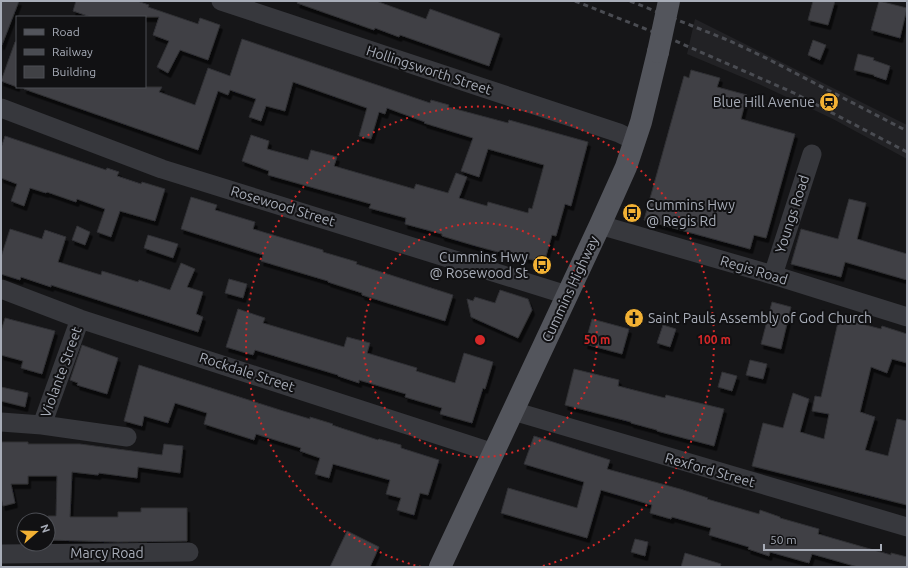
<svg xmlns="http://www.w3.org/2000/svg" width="908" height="568" viewBox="0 0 908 568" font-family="Ubuntu,sans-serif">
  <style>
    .built { fill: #222225 }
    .building { fill: #404145; stroke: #303034; filter: url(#shadow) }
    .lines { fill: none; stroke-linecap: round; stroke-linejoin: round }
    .minor { stroke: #37383d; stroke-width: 19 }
    .major { stroke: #53555c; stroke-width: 22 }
    .rail { stroke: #4a4c52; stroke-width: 3; stroke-dasharray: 5 4; stroke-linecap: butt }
    .major-bridge { stroke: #53555c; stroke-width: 22 }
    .ring { fill: none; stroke: #d62828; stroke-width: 2; stroke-dasharray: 2 4 }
    .labels { text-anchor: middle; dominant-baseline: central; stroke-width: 4; stroke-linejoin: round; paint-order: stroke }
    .street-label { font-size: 14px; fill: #a8adb8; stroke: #111113 }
    .poi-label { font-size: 14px; fill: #a8adb8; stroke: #111113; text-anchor: end }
    .centre { fill: #d62828; stroke: #111113; stroke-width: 2 }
    .ring-label { font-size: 12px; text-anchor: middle; font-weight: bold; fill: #d62828; stroke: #111113; stroke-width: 4; stroke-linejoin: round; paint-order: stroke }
  </style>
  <defs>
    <filter id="shadow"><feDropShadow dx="2.5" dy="4.5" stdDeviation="0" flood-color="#0009"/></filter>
  </defs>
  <rect width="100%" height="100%" fill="#161618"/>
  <path class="built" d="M695 19 907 125V159L831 118 761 85 687 54Z"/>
  <path class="building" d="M1 1H19L2 45H1Z
    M76 1H137L149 5 148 7 198 24 200 18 220 25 208 60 180 50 168 73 157 67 169 41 153 35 159 17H91L73 11Z
    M298 1H376L426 19 430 9 500 34 489 66 400 35 399 37 375 28 374 30 297 3Z
    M813 1H835L828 25 808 20Z
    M879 1 907 8 900 38 871 30Z
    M242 39 430 103 431 100 449 105 448 107 508 123 509 120 588 142 571 206 565 204 556 236 552 235 544 263 499 251 498 252 476 246 442 236V234L405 224 406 218 369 208 371 204 268 175 269 171 242 161 251 135 269 141 267 149 308 160 311 150 337 157 334 166 414 189 416 184 448 193 456 173 467 177 459 198 487 206 488 202 528 213 529 208 532 209 544 165 488 149 479 177 461 171 473 138 424 123 425 122 387 108 385 114 379 112 371 139 359 136 367 108 293 82 285 111 266 106 261 121 249 117 256 99 230 90 228 95 218 91 198 150 24 89V87H162L159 92 195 105 208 68 230 76Z
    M813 40 826 45 820 60 808 55Z
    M15 42H17V87L1 81Z
    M858 54 874 58 873 60 890 66 886 80 874 76V75L854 70Z
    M691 70 720 78 717 87 747 95 741 119 795 134 766 238 754 235 750 249 644 220 684 76 689 78Z
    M5 136 106 170 107 168 119 172 117 176 141 184 142 182 165 189 155 221 120 211 111 237 97 232 105 209 77 199 76 202 47 192 46 193 30 188 24 206 11 201 17 184 1 178V148Z
    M191 197 217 205 215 210 255 222 253 229 323 250V252L357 262 356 264 453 295 445 321 362 295V293L328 282V281L261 261 263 255 181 229Z
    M849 199 866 203 857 239 907 254V280L845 262 841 277 791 264 801 229 838 239Z
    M77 226 90 232 85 245 72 240Z
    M10 229 42 239 45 230 66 237 58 262 101 275 102 271 138 282 139 280 170 290 181 263 195 269 187 287 203 292 196 314 203 317 198 332 51 285V287L21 277 20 280 1 274V257Z
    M148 235 178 244 173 258 144 248Z
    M229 279 247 284 243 298 225 293Z
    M500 290 528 299 532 310 518 338 471 317 467 299 473 301 475 297 495 303Z
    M772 302 791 307 781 349 761 344Z
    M238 309 265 318 263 323 344 347 347 337 370 343 367 353 417 368 416 371 455 383 464 353 493 362 485 389 483 388 472 423 440 414 442 408 405 397 406 394 359 380V383L338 376V375L255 350 253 355 226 347Z
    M5 318 55 331 42 374 21 368 23 361 1 355V331Z
    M839 318 881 329 882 326 907 334V363L892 359 887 373 871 367 860 412 875 417 865 450 888 456 897 419 907 421V505L752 466 763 423 783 428 793 393 809 399 800 432 824 439 829 414 812 411 815 396 821 397Z
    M592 319 629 329 622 354 585 344Z
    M663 325 676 329 670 347 657 343Z
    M82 345 118 358 107 394 77 385 78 383 70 380Z
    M750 360 767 364 763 379 746 375Z
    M139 365 280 410 310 419V417L333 424 332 425 378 440 379 439 401 445V448L439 460 428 495 420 493 414 515 397 510 401 498 386 494 390 480 333 464 329 478 315 474 320 458 300 451 301 448 256 434 254 440 204 424 207 413 175 403 168 423 144 416 142 426 124 421Z
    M574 369 619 380 618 386 665 398 666 395 724 409 714 446 657 431V430L631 423V422L565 405Z
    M722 372 737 376 732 391 718 387Z
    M1 387 28 393 25 407 1 401Z
    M534 436 610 460 607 469 680 489 708 498 707 499 759 514 760 510 780 517V518L819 529 818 534 891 555V553L907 557V567H858L812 554 809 563 770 552 769 556 748 549 749 547 709 535 711 528 672 517 671 519 650 513 652 505 601 490 587 538 501 513 508 488 577 508 584 482 524 464Z
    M1 442H28V444H80L162 455 164 444 183 446 180 473 138 467 137 478 99 473 98 475 72 472 70 517H118V512H141V508H187V541L118 542 48 540V516H56L57 476H28V484H11L15 503 3 506 1 497Z
    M347 531 379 547 370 567H330Z
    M635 539 648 542 645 556 631 552Z
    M685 553 721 564 720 567H681Z"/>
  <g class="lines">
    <path class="minor" d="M221 1 619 133 635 141
      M1 108 162 169 567 295
      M600 225 773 275 907 317
      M773 275 812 154
      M1 289 80 319 494 453
      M513 411 907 527
      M1 422 42 425 127 437
      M42 425 80 319
      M1 554 189 552"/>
    <path class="major" d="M440 567 600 225 626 167 641 122 658 52"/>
    <path class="rail" d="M575 1 671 39 794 93 907 152
      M630 1 730 41 768 59 907 131"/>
    <path class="major-bridge" d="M658 52 669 1"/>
  </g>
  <g class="ring">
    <circle cx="480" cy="340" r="117"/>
    <path d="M421 567A234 234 0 1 1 539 567"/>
  </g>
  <defs>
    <g id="station-disc" transform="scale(1)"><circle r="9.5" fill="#f2b134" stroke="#111113"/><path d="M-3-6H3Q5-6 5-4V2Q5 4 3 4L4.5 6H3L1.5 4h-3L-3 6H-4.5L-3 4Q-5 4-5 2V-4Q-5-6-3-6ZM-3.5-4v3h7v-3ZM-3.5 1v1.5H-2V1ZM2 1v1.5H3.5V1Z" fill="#111"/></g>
    <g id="bus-disc" transform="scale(1)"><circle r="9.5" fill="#f2b134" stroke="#111113"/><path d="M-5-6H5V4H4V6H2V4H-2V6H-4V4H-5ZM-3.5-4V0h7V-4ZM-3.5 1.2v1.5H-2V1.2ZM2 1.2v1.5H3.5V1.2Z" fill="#111"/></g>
    <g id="church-disc" transform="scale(1)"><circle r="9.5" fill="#f2b134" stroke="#111113"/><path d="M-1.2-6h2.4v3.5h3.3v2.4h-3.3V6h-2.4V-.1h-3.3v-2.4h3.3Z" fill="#111"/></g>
  </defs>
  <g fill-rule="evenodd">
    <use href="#station-disc" x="829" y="102"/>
    <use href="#bus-disc" x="632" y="213"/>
    <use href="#bus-disc" x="542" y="265"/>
    <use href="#church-disc" x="634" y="318"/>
  </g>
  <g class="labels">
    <g class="street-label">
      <text transform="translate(429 70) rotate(18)">Hollingsworth Street</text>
      <text transform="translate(283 206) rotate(17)">Rosewood Street</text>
      <text transform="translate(792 214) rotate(-72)">Youngs Road</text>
      <text transform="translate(754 270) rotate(17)">Regis Road</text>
      <text transform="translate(570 289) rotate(-65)">Cummins Highway</text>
      <text transform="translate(61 372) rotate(-70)">Violante Street</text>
      <text transform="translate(247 372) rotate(18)">Rockdale Street</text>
      <text transform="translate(710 470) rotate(16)">Rexford Street</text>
      <text x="107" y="553">Marcy Road</text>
    </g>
    <g class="poi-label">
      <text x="815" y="102">Blue Hill Avenue</text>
      <text x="646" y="205" text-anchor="start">Cummins Hwy<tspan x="646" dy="16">@ Regis Rd</tspan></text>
      <text x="528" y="257">Cummins Hwy<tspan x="528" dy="16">@ Rosewood St</tspan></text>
      <text x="648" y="318" text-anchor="start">Saint Pauls Assembly of God Church</text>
    </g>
  </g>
  <circle cx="480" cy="340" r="6" class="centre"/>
  <g class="ring-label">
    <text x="597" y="344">50 m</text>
    <text x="714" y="344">100 m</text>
  </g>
  <rect width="908" height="568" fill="none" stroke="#a8adb8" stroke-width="4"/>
  <rect x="16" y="16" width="130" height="72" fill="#111113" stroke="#4d4f55"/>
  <rect x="24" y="29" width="20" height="6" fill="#53555c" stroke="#4d4f55"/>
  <text x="52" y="36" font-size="12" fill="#a8adb8">Road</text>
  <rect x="24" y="49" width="20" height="6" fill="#4a4c52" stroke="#4d4f55"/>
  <text x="52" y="56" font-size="12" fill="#a8adb8">Railway</text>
  <rect x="24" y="66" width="20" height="12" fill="#404145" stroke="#4d4f55"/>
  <text x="52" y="76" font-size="12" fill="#a8adb8">Building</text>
  <g transform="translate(36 532) rotate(70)"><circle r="19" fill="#111113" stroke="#4d4f55"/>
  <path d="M0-3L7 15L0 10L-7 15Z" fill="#f2b134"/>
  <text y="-6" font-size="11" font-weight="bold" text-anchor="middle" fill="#a8adb8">N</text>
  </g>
  <path d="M764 544v6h117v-6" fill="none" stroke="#a8adb8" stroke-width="2"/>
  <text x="770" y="544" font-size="12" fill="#a8adb8" stroke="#111113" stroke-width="3" paint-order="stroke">50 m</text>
</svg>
